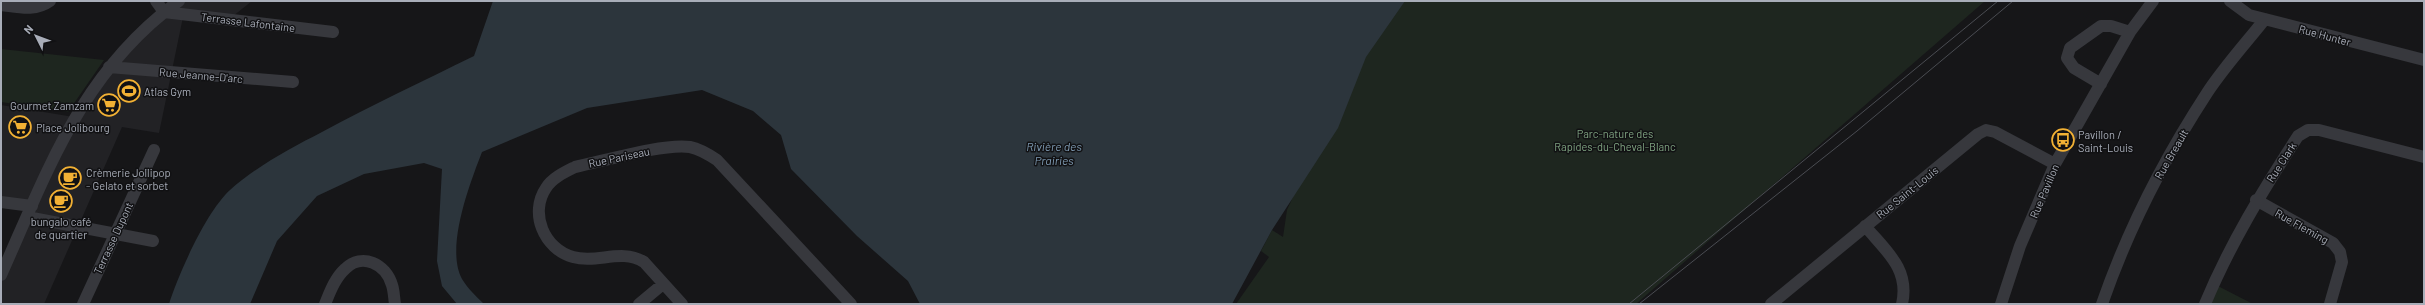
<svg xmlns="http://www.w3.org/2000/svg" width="2425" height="305" viewBox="0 0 2425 305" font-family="Barlow,sans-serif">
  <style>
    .built { fill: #222225 }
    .green { fill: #1e261f }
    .water { fill: #2c353c }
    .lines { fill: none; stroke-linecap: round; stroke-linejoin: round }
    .minor { stroke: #37383d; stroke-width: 12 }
    .tram { stroke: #4a4c52; stroke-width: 1 }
    .labels { text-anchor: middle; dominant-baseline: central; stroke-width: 3; stroke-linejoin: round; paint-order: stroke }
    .street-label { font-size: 11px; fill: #a8adb8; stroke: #111113 }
    .poi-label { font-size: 11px; fill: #a8adb8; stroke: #111113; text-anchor: start }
    .park-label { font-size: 11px; fill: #7fa381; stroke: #111113 }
    .water-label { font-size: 12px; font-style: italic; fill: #7f9bb3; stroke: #111113 }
  </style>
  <rect width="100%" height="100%" fill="#161618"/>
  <path class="built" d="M180 1H252L228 20 183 17 159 133 122 127 44 304H1V275L32 206 1 202V105L74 117 94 86Z"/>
  <path class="green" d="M1304 1H1985L1636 304H1236L1269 257 1261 251 1272 230 1283 237 1287 210 1318 142Z
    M1 49 104 60 68 112 1 102Z
    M2214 284 2253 304H2205Z"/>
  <path class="water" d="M493 1H1405L1366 57 1338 128 1272 230 1232 304H920L908 281 857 236 791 169 781 135 753 111 702 90 587 108 482 152C470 183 445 248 462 279 468 289 476 296 484 304H457L442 286 437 261 442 169 424 163 364 174 317 196 277 241 250 304H169C179 273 206 212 230 190 257 166 291 148 322 132 372 105 423 81 474 56Z"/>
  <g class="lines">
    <path class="minor" d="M156 1 164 12 333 32
      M2230 1 2249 15 2424 60
      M1 5C18 7 35 12 50 1
      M109 67 293 82
      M2101 84 2074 68 2067 58 2070 48 2101 26H2111L2130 32
      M2256 200 2333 243 2340 252 2342 262 2330 304
      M1 202 32 206
      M27 217 153 241
      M1865 226C1886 251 1910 269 1902 304
      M1 275C48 170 82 71 179 1
      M83 304 154 150
      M325 304C330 292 335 278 345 269 362 252 386 264 392 285 394 291 394 298 395 304
      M639 304 663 284
      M682 304 644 262C621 248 597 264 573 257 544 249 529 213 546 188 552 178 565 172 575 167 604 161 664 143 690 147 700 149 708 154 717 160L851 304
      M1771 304 1978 134 1986 130 1995 132 2055 164
      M2001 304 2020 246 2055 164 2130 32 2153 1
      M2102 304C2128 229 2164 159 2207 93 2224 67 2246 43 2265 19
      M2205 304C2230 244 2263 190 2298 136L2308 130H2319L2424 157"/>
    <path class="tram" d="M1629 304 1998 1
      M1639 304 1857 131 2013 1"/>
  </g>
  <defs>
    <g id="stadium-ring" transform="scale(1.15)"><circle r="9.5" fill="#111113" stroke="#f2b134" stroke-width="1.5"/><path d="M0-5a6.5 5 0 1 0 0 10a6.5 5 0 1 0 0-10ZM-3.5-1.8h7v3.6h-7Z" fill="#f2b134"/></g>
    <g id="supermarket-ring" transform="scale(1.15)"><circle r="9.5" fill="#111113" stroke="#f2b134" stroke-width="1.5"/><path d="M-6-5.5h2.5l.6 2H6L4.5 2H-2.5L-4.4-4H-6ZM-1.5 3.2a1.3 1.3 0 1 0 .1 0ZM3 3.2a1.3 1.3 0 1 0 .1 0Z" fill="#f2b134"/></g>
    <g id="bus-ring" transform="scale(1.15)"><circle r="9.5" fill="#111113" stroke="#f2b134" stroke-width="1.5"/><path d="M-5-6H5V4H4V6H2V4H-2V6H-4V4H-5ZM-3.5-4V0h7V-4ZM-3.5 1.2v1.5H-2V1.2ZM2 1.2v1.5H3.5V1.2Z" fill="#f2b134"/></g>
    <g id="cafe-ring" transform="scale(1.15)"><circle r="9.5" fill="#111113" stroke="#f2b134" stroke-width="1.5"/><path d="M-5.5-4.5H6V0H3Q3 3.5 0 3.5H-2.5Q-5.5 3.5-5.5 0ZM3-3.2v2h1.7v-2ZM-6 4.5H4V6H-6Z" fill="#f2b134"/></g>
  </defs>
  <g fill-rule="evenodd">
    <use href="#stadium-ring" x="129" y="91"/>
    <use href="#supermarket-ring" x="109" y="105"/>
    <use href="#supermarket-ring" x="20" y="127"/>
    <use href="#bus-ring" x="2063" y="140"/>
    <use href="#cafe-ring" x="70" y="178"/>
    <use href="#cafe-ring" x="61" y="201"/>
  </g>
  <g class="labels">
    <g class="street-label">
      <text transform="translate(248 22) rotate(7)">Terrasse Lafontaine</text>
      <text transform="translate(2325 35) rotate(15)">Rue Hunter</text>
      <text transform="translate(201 75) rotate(5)">Rue Jeanne-D'arc</text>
      <text transform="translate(2171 154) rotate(-60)">Rue Breault</text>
      <text transform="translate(619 157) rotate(-12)">Rue Pariseau</text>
      <text transform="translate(2281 162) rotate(-57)">Rue Clark</text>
      <text transform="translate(2044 191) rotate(-67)">Rue Pavillon</text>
      <text transform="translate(1907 192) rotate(-39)">Rue Saint-Louis</text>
      <text transform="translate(2302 226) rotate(29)">Rue Fleming</text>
      <text transform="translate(113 238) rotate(-65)">Terrasse Dupont</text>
    </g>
    <g class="poi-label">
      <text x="144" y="91">Atlas Gym</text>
      <text x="94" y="105" text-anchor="end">Gourmet Zamzam</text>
      <text x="36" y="127">Place Jolibourg</text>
      <text x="2078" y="134">Pavillon /<tspan x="2078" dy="13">Saint-Louis</tspan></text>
      <text x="86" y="172">Crèmerie Jollipop<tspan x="86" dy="13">- Gelato et sorbet</tspan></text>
      <text x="61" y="221" text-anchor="middle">bungalo café<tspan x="61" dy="13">de quartier</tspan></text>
    </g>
    <g class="park-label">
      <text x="1615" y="133">Parc-nature des<tspan x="1615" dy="13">Rapides-du-Cheval-Blanc</tspan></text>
    </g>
    <g class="water-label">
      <text x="1054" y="146">Rivière des<tspan x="1054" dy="14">Prairies</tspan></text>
    </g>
  </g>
  <rect width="2425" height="305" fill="none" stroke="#a8adb8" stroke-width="4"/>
  <g transform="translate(36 36) rotate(312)" stroke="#111113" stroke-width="3" paint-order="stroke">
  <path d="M0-3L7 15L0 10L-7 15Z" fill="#a8adb8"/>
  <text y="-6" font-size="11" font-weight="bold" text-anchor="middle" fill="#a8adb8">N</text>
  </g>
</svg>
